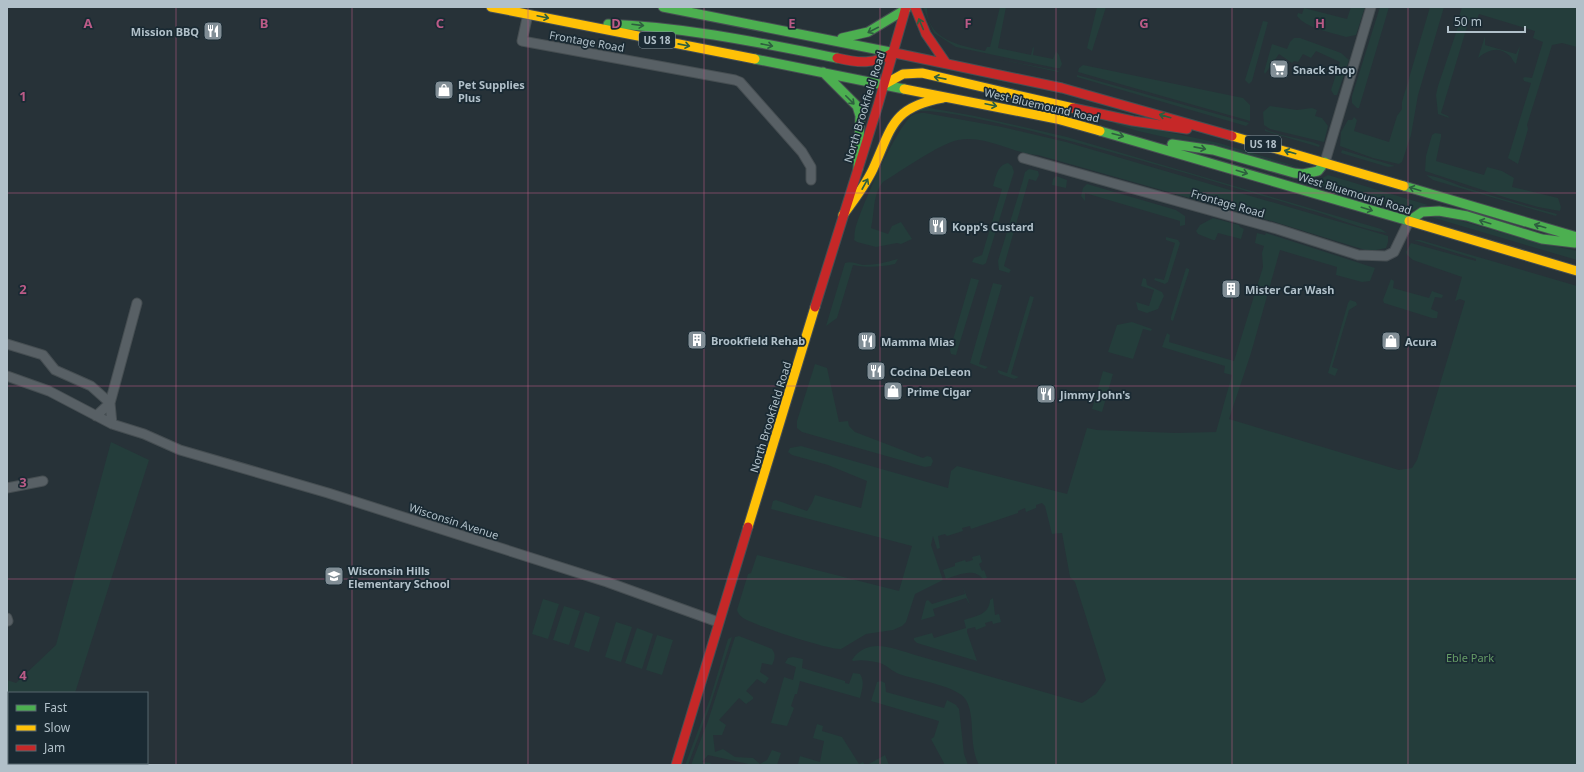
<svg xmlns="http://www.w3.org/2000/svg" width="1584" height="772" viewBox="0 0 1584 772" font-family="'Noto Sans',sans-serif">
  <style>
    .green { fill: #243d3b }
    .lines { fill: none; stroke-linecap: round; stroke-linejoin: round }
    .street-casing { stroke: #464e52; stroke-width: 11 }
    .fast-casing { stroke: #464e52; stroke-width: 11 }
    .slow-casing { stroke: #464e52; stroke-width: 11 }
    .jam-casing { stroke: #464e52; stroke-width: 11 }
    .street { stroke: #586065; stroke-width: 9 }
    .fast { stroke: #4caf50; stroke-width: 9 }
    .slow { stroke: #ffc107; stroke-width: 9 }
    .jam { stroke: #c62828; stroke-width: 9 }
    .oneway { stroke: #2e5f3f }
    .grid { fill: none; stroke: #bb5b87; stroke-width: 1; stroke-opacity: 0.55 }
    .labels { text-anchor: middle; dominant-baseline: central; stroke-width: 3.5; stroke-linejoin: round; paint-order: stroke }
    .shield { fill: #1a2a33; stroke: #84939c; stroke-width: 1 }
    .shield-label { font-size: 10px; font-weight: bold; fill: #b1c0c9 }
    .poi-label { font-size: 11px; font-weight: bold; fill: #b1c0c9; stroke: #1a2a33; text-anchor: start }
    .street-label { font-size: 11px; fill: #b1c0c9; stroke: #1a2a33 }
    .park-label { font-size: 11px; fill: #669c66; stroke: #1a2a33 }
    .grid-label { font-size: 13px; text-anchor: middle; font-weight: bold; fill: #bb5b87; stroke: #1a2a33; stroke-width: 3.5; stroke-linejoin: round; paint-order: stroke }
  </style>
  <rect width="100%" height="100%" fill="#273238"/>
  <path class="green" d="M923 7H927C926 40 961 46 985 51L987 47H990L1000 7H1006L998 48 1031 55 1033 47 1034 48 1033 55 1053 59 1056 51 1059 55 1062 64 1060 68H1056L956 47 934 33Z
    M1097 7H1106L1092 51 1087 48Z
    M1351 7H1365L1356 35 1346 37C1331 32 1307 29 1297 16L1298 13 1302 14 1304 8 1347 19Z
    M1380 7H1389L1359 108H1357L1352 103V96Z
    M1430 7H1444L1418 95 1411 135 1402 162 1399 164 1373 158 1340 146 1341 132 1348 120H1352L1354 117 1357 120 1354 131 1389 142 1397 116 1402 109V102Z
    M1462 7H1577V47L1562 43 1552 45 1527 125 1528 129 1518 164 1508 158 1531 83 1524 81 1523 78 1525 77 1532 78 1543 42 1533 38 1535 31 1479 14 1476 22 1469 20 1441 113 1448 116 1449 118 1438 114 1436 95 1438 86 1461 18 1459 17Z
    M1263 21 1268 22 1252 81 1249 84 1245 80Z
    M1485 36V45L1516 54 1520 46 1516 64C1513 62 1513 59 1510 56 1499 45 1487 50 1478 58Z
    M1294 38H1300L1341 53 1349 60 1337 95H1334L1331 90 1340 62 1316 51 1311 58 1303 54 1298 62 1294 61 1292 63 1279 54 1265 74 1264 72 1272 44 1287 49 1290 42Z
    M999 59 1059 71 1058 72Z
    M1083 65 1243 98 1250 105V121L1078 72 1079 68Z
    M1077 75 1249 123 1246 126 1077 77Z
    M1270 106 1297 110 1312 108 1317 110 1315 116 1322 118 1328 126 1324 142 1270 129 1264 125 1263 112Z
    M924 107 975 116 1067 137 1381 229 1387 233C1365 230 1339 219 1317 212 1265 197 939 95 910 113 895 123 893 147 881 159 888 137 899 111 924 107Z
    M925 113 1002 127 1066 142 1388 236V242L1386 248 1371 251 1362 249 1275 222 1038 155C1020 154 1003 145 985 141 976 139 967 138 958 140 939 144 901 171 883 182 872 196 875 212 871 228L888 234 892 226 901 222 912 239 901 244 897 243 876 247 857 242 854 240C855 237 854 235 855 231 858 213 899 121 913 115 916 113 921 113 925 113Z
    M1116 121 1219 143 1305 169 1138 131 1115 124Z
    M1265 129C1280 137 1303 138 1320 145L1319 147 1265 131Z
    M1435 133 1441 134V137L1436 161 1484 175 1487 167 1502 171 1514 178 1512 187 1558 198 1561 207 1560 211 1538 207 1507 198 1425 171 1426 156 1432 135Z
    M1342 150 1395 166 1388 167 1341 153Z
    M1008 163 1012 166 1014 172 986 263 983 265 972 262 974 258 982 255 1002 189 993 186C996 177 997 165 1008 163Z
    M1029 169 1038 171 1039 175 1036 181 1029 179 1004 266 1011 270 1009 273 999 270 998 261 1023 180 1025 172Z
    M1328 175 1428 205 1409 211 1313 183Z
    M1426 175C1442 177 1455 185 1470 189 1499 198 1528 207 1557 214L1556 216 1433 180Z
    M1056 176 1067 180 1066 188 1052 185 1053 179Z
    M1087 184 1176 210 1185 216V225L1180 226V221L1085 193V201L1081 196 1083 188Z
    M1440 215 1539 243 1577 251V260L1431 217Z
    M1213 218 1239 225 1240 227 1244 229 1241 239 1218 233 1215 240H1213L1198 234 1196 231 1200 225Z
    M1257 233 1265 235 1266 233 1375 268 1370 281 1362 282 1336 275 1337 267 1280 250 1251 353 1229 419 1399 470 1412 468 1417 460 1465 301 1460 299 1455 301 1462 277 1413 260 1407 255 1406 252 1411 243 1476 261V259L1414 240H1420L1577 286V765H979C968 744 976 717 966 700 958 686 917 680 902 675 894 673 888 666 880 663 872 661 862 659 853 661L852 660C868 636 894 649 915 655L1082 703 1096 694 1106 680 1075 582 1070 577 1062 533 1052 534 1045 506 1042 503 1036 505V508L1026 512 1025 508 1018 511V513L971 529 970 526 962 528 963 531 947 536 945 534 938 536 940 548 937 549 933 536 931 545 943 580 915 594 906 622 902 626 893 630 866 634 841 649C828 650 754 625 743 618 740 616 738 613 737 610L748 574 751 573 757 555 899 591 912 546 771 509 773 501 776 500 807 511 812 503 815 495 861 508 867 481 828 465 792 455 788 452 790 448 801 446 948 488 951 471 957 466 1067 494 1087 428 1097 430 1176 433 1216 432 1232 375 1224 373 1225 366 1162 347 1167 333 1170 335 1169 342 1234 361 1263 267 1262 253 1264 246 1255 243Z
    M1166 237 1178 240 1180 243 1168 282 1165 284 1154 280 1155 278 1164 280 1175 243 1166 240Z
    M898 259 895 264C880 267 867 268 853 265L837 318 826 326 845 263C851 261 857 264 863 265 875 265 887 262 898 259Z
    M1186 268 1189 269V271L1173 321 1171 320V317Z
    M971 278 979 280 956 355 951 354 950 350Z
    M1143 278 1146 279 1147 285 1162 292 1164 296 1158 309 1147 313 1138 310 1136 302 1149 306 1154 290 1141 286Z
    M1391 279 1394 281 1393 288 1429 298 1432 291 1443 295 1442 298 1435 297 1431 309 1438 312 1437 318H1432L1384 303 1383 300Z
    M993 283 1002 285 979 364 988 367 985 369 970 363Z
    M1030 296 1034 297 1011 374 1019 377 1014 379 1000 374 998 372V370L1007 373Z
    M1350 300 1356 302 1357 305 1349 310 1332 367 1338 369 1335 376 1328 373 1348 303Z
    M1132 322 1152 329 1151 331 1143 329 1133 359 1108 352 1117 325Z
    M815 364 827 368 839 422 848 421 849 426 855 432 923 458 927 456 931 457 933 461 931 466 925 467 802 432 797 428V421Z
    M1103 371 1113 374 1102 412 1092 409Z
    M111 442 149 460 75 693H9V763H79L80 765H7V680L16 683 56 645Z
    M980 555 982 562 979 564 982 571 984 570 987 578 983 579C974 567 958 575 946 579L943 570 955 566V563L965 560 966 562 973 560 972 557Z
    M963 587 970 605 966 598 933 609 935 616 921 620 926 601 928 600 932 604 965 594Z
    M993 598 995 615 999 614 1001 622 993 624 992 621 985 623 986 626 976 630 975 627 967 629V632L977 661 917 643 914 640V638L932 633 934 638 966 628 964 620C976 616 989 615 990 600Z
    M543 599 559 604 548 639 532 634Z
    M564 606 580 611 569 645 553 640Z
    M585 612 600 617 589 652 574 647Z
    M616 622 632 627 621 662 605 657Z
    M637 628 653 634 642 669 625 663Z
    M657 635 673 640 662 675 646 670Z
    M739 636 772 649C776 655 775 658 772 665L762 663 760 672 769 678 765 684 757 679 746 691 753 697V699L746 704 739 698 719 720 726 725 722 735H713L715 752 723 749 735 757 753 758 760 764 767 760 772 750 781 753 777 765H753L708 755 702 762 711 763 710 765H691L708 721 735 637Z
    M732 637 710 706 688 765H685L710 699 728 639Z
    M793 657 803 659 802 668 845 681V683L849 684 853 673 860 674C865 682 862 689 860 698L800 681 797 694H795L791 706 794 708 787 726 771 723 784 677 793 680 796 667 785 663 788 658Z
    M881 681 885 683 886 692 944 708 947 700 956 705 959 709 964 754 968 765H945L931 739 934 737 939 721 871 701 877 682Z
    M817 724 823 726 822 731 842 737 859 764 863 762 865 765 798 764 800 756 820 762 824 741 813 738Z
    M885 755 889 765H867Z"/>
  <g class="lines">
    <g class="street-casing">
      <path id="street" d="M528 14 522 41 735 80 740 82 802 152 811 167V180
        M1023 158 1277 229 1358 255 1386 256 1394 252 1409 221
        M1325 162 1371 7
        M7 344 43 355 55 370 91 386 110 403 137 303
        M7 376 49 391 112 424 144 434 180 450 328 493 607 582 718 622
        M96 416 110 403 112 424
        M7 488 43 481
        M7 618 8 621"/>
    </g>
    <g class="fast-casing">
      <path id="fast" d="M663 7 895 53
        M608 24C686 27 761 43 837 58
        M842 38 868 32 906 9
        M755 59 904 89
        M823 72 857 106 860 116 858 169
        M1100 131 1409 221
        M1172 144 1213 150 1294 173 1303 174 1318 171 1325 162
        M1404 186 1577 237
        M1409 221 1422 212 1439 211 1467 216 1542 239 1575 243"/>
    </g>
    <g class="slow-casing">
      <path id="slow" d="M491 7 755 59
        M885 84 903 74 922 73 1073 108
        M904 89 1057 119 1100 131
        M1232 136 1404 186
        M843 215C854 200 865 186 873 169 892 127 892 107 943 98
        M1409 221 1577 271
        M748 527 815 307"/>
    </g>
    <g class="jam-casing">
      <path id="jam" d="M915 7 926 34 946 63
        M895 53 1062 88 1232 136
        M837 58C858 63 875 65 894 52
        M1073 108 1133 121 1187 129
        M815 307 878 105 906 7
        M676 765 748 527"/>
    </g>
    <use href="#street" class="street"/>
    <use href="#fast" class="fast"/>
    <use href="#slow" class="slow"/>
    <use href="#jam" class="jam"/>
  </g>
  <defs><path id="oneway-shaft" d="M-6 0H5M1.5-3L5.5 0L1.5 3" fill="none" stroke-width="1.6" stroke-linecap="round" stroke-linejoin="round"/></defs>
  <g class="oneway">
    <use href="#oneway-shaft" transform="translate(543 17) rotate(12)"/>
    <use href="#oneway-shaft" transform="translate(921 24) rotate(-113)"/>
    <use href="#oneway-shaft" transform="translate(638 25) rotate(7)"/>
    <use href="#oneway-shaft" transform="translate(873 30) rotate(153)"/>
    <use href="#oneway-shaft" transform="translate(684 45) rotate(11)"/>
    <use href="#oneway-shaft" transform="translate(767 45) rotate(11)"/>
    <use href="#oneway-shaft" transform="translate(940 78) rotate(-169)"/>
    <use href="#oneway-shaft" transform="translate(850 100) rotate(45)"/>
    <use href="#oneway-shaft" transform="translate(991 105) rotate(12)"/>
    <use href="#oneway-shaft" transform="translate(1165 116) rotate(-164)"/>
    <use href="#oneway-shaft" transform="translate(1118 135) rotate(15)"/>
    <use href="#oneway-shaft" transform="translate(1200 148) rotate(11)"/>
    <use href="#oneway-shaft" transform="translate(1290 152) rotate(-164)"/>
    <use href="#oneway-shaft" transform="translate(1242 172) rotate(17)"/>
    <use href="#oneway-shaft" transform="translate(865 184) rotate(-61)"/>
    <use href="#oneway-shaft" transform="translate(1415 189) rotate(-163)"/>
    <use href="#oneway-shaft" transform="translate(1367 209) rotate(17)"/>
    <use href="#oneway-shaft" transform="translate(1485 222) rotate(-163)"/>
    <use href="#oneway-shaft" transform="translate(1540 226) rotate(-164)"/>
  </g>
  <path class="grid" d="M176 7V765M352 7V765M528 7V765M704 7V765M880 7V765M1056 7V765M1232 7V765M1408 7V765M7 193H1577M7 386H1577M7 579H1577"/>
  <defs>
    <g id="restaurant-square" transform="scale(1)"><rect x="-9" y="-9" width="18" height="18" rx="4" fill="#818e96" stroke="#1a2a33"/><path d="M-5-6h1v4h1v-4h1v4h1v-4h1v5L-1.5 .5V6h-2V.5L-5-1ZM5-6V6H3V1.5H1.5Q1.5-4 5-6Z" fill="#fff"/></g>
    <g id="supermarket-square" transform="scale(1)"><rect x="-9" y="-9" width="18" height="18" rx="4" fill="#818e96" stroke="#1a2a33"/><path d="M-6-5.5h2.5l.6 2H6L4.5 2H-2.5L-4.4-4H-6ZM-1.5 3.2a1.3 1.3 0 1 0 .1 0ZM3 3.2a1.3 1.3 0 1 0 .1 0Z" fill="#fff"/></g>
    <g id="shop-square" transform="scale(1)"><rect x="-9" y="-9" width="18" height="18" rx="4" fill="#818e96" stroke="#1a2a33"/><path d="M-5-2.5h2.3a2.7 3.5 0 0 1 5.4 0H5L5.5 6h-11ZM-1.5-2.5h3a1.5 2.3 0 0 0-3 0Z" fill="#fff"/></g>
    <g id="building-square" transform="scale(1)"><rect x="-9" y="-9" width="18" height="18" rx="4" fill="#818e96" stroke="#1a2a33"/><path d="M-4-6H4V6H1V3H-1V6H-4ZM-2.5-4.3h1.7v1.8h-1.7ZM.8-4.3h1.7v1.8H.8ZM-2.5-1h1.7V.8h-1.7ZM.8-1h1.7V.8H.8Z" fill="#fff"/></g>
    <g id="school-square" transform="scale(1)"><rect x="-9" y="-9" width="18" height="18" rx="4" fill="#818e96" stroke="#1a2a33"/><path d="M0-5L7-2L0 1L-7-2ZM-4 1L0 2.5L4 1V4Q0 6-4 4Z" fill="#fff"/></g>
  </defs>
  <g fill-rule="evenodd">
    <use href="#restaurant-square" x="213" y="31"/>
    <use href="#supermarket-square" x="1279" y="69"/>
    <use href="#shop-square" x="444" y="90"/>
    <use href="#restaurant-square" x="938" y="226"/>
    <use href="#building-square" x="1231" y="289"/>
    <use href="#building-square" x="697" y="340"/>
    <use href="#restaurant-square" x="867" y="341"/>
    <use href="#shop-square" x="1391" y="341"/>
    <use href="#restaurant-square" x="876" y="371"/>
    <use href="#shop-square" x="893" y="391"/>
    <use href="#restaurant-square" x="1046" y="394"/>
    <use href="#school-square" x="334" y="576"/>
  </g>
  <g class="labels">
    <g class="shield">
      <rect x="639" y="32" width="36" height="16" rx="3"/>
      <rect x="1245" y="136" width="36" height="16" rx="3"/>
    </g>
    <g class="shield-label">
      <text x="657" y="40">US 18</text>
      <text x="1263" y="144">US 18</text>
    </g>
    <g class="poi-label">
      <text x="199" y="31" text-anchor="end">Mission BBQ</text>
      <text x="1293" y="69">Snack Shop</text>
      <text x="458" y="84">Pet Supplies<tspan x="458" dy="13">Plus</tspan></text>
      <text x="952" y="226">Kopp's Custard</text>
      <text x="1245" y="289">Mister Car Wash</text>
      <text x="711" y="340">Brookfield Rehab</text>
      <text x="881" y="341">Mamma Mias</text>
      <text x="1405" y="341">Acura</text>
      <text x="890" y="371">Cocina DeLeon</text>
      <text x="907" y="391">Prime Cigar</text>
      <text x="1060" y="394">Jimmy John's</text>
      <text x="348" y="570">Wisconsin Hills<tspan x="348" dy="13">Elementary School</tspan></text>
    </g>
    <g class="street-label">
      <text transform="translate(587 41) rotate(10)">Frontage Road</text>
      <text transform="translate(1042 105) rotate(13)">West Bluemound Road</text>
      <text transform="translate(864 107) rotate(-73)">North Brookfield Road</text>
      <text transform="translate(1355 193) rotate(17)">West Bluemound Road</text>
      <text transform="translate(1228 203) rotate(16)">Frontage Road</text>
      <text transform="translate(770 417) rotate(-73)">North Brookfield Road</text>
      <text transform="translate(454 521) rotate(18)">Wisconsin Avenue</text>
    </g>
    <g class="park-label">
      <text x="1470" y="657">Eble Park</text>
    </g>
  </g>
  <g class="grid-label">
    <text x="88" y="28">A</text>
    <text x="264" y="28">B</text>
    <text x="440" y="28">C</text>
    <text x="616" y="28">D</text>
    <text x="792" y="28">E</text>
    <text x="968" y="28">F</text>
    <text x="1144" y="28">G</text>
    <text x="1320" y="28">H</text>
    <text x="23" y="101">1</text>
    <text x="23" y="294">2</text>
    <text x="23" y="487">3</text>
    <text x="23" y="680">4</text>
  </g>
  <rect width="1584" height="772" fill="none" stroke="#b1c0c9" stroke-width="16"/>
  <rect x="8" y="692" width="140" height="72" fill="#1a2a33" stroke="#56666f"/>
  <rect x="16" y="705" width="20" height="6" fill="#4caf50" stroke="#56666f"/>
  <text x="44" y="712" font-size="12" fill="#b1c0c9">Fast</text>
  <rect x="16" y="725" width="20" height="6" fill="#ffc107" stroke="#56666f"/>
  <text x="44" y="732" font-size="12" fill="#b1c0c9">Slow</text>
  <rect x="16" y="745" width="20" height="6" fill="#c62828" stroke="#56666f"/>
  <text x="44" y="752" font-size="12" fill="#b1c0c9">Jam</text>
  <path d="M1448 26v6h77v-6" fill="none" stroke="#b1c0c9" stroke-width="2"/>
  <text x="1454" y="26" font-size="12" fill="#b1c0c9" stroke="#1a2a33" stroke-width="3" paint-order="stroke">50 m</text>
</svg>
